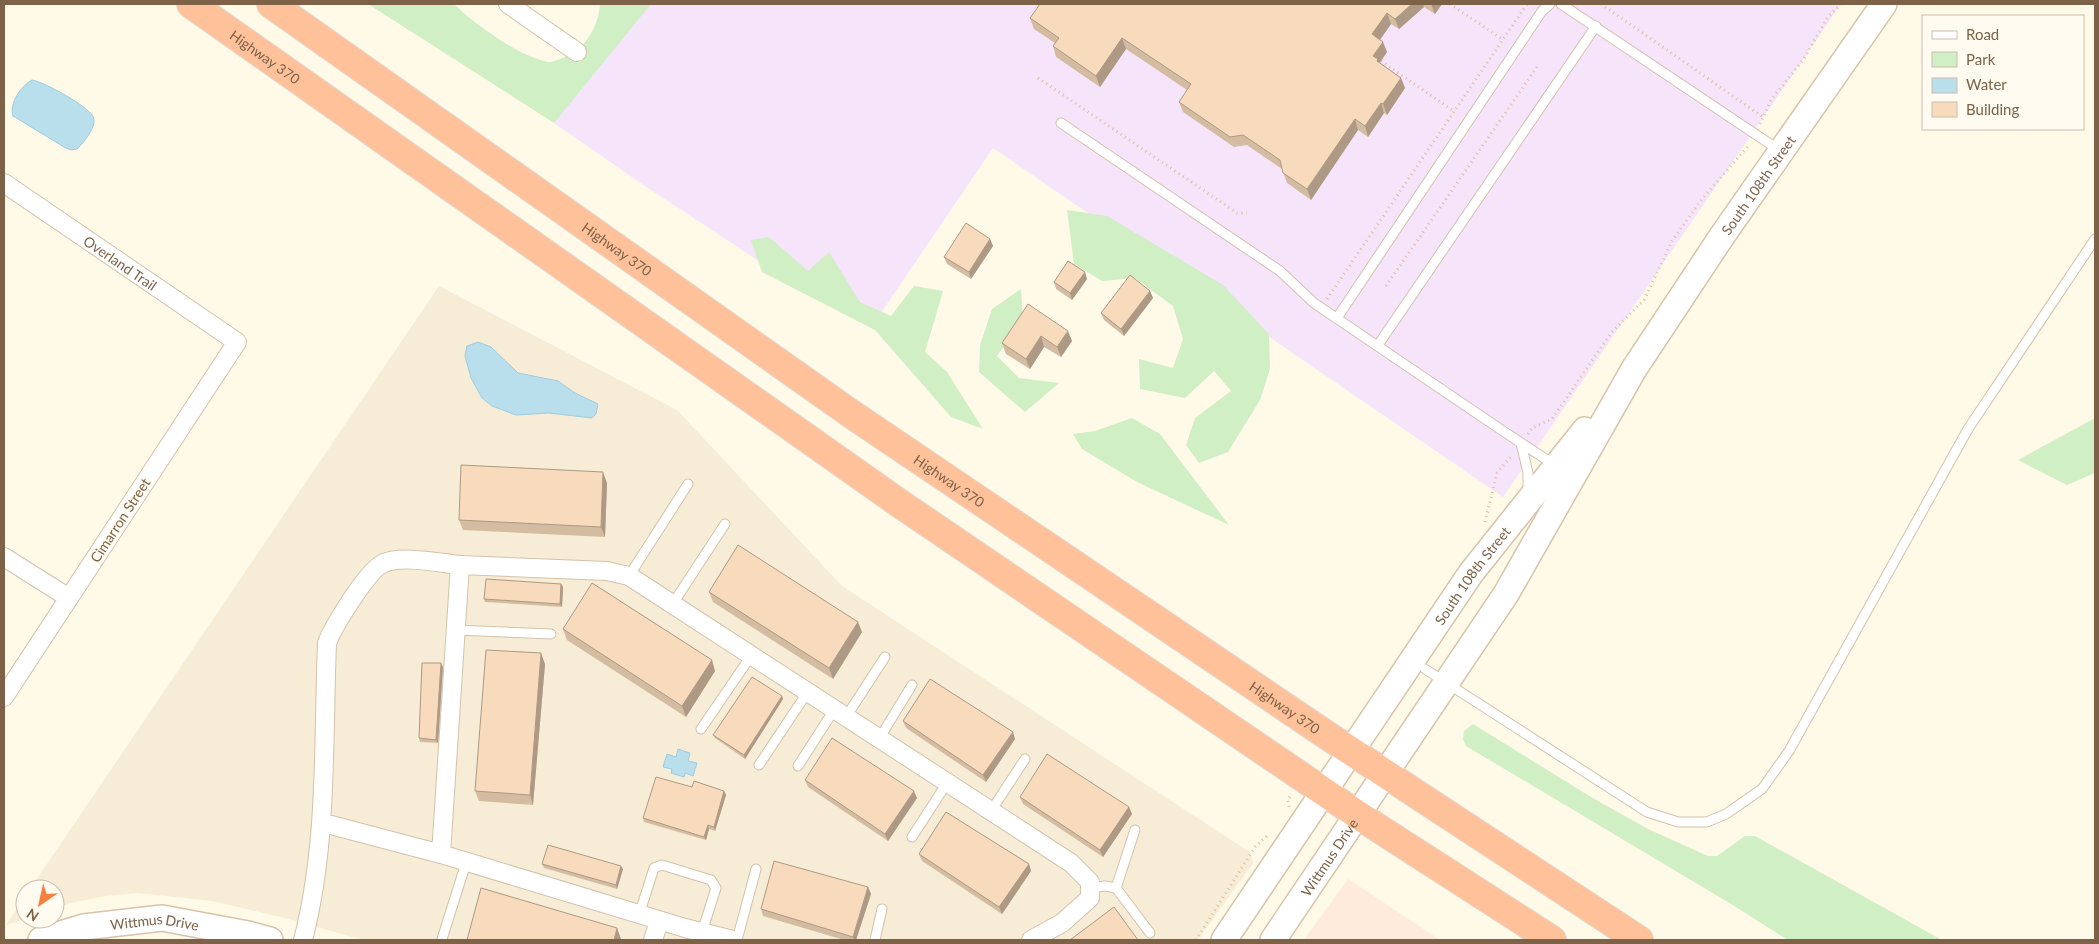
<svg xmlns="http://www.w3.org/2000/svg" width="2099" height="944" viewBox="0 0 2099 944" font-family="Lato,sans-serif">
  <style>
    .residential { fill: #f7ecd5 }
    .commercial { fill: #ffebdc }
    .education { fill: #f6e4fb }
    .green { fill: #d0efc4 }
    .water { fill: #b9deec; stroke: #9eccdf }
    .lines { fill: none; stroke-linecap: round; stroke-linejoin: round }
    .lane-casing { stroke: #d3c2ac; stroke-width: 11 }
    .street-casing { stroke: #d3c2ac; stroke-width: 20 }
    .secondary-casing { stroke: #d7c3a9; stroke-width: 28 }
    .highway-casing { stroke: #e0d9d3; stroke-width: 30 }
    .path { stroke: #debf9e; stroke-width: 3; stroke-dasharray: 1 4; stroke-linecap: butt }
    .lane { stroke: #fff; stroke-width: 9 }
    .street { stroke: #fff; stroke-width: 18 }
    .secondary { stroke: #fff; stroke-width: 25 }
    .highway { stroke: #ffc199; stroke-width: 28 }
    .wall { fill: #d4bca2 }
    .shaded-wall { fill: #ad9984 }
    .building { fill: #f7dbbc; stroke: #ad9984 }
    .labels { text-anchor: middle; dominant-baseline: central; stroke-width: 4; stroke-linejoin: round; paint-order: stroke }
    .street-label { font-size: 14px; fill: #7d6248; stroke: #fffbf1 }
  </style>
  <rect width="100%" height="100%" fill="#fff9e8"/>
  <path class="residential" d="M439 286 677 410 842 586 1251 853 1253 863 1198 940H363L285 918 212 901 138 893 105 896 71 903 55 908V889H30Z
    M25 897V919L6 925Z"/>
  <path class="commercial" d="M1348 879 1440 940H1304Z"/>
  <path class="education" d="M634 4H1841L1503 497 993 148 872 326 771 269 642 184 554 123Z"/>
  <path class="green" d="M368 4H454C473 23 521 58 549 62 552 62 556 60 560 59 584 51 598 29 600 4H651L554 123Z
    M1067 210 1107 216 1223 285 1269 334 1270 369 1260 400 1228 452 1199 463 1186 445 1195 418 1231 391 1214 371 1185 398 1140 389 1139 359 1173 368 1183 339 1173 306 1135 278 1102 281 1074 264Z
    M769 237 808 271 829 252 860 302 891 316 914 286 943 291 925 352 947 372 983 429 951 417 875 330 762 272 751 240Z
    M1021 289 1023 320 997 356 1019 378 1059 383 1025 412 979 372 980 345 992 309Z
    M1132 418 1160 434 1229 525 1137 482 1082 449 1073 434 1095 431Z
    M2095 418V473L2067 485 2018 460Z
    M1473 724 1591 797 1648 829 1708 856H1717L1745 836H1755L1942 940H1788L1731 904 1466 746 1463 739 1464 731Z"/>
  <path class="water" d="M32 80C42 81 93 108 94 119 96 127 83 144 77 149L71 150 64 147 13 116C9 103 21 86 32 80Z
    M478 342 491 347 518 373 558 381 575 393 598 404 596 414 592 418 549 413 516 415 492 406 482 398 471 378 465 356 467 346Z
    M678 749 690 753 688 761 697 763 693 776 685 773 684 777 671 773 672 769 663 767 667 754 676 757Z"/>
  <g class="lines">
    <g class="lane-casing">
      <path id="lane" d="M1561 4 1779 150
        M1061 123 1280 271 1314 303 1503 431 1547 460 1557 459
        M1337 318 1542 11 1550 4
        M1378 345 1596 26
        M1521 443 1528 473V492
        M629 576 688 484
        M672 605 725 524
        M456 630 551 634
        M1425 669 1647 812 1678 822H1707L1726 814 1762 789 1789 751 1968 429 2095 239
        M846 717 885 657
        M701 729 751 656
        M879 739 912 685
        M759 765 807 693
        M798 766 834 710
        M991 811 1025 759
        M912 837 947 783
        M1090 888 1105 886 1116 888 1150 933
        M1116 888 1135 830
        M639 915 654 868 662 865 711 880 716 888 702 932
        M442 939 466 863
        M737 940 756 869
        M875 940 882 909"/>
    </g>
    <g class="street-casing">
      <g id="street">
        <path d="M508 4 577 52"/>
        <path id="s1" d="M4 183 237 342 4 697"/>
        <path d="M4 557 69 598"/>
        <path d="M321 825H331L441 854"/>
        <path d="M303 940C328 844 323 742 327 643 333 627 368 569 384 563 402 555 439 563 460 565"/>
        <path d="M653 940 659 921"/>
        <path d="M733 940 685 928 441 854 460 565 607 571 629 576 1071 863 1090 882V898L1062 923 1031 940"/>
      </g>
    </g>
    <g class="secondary-casing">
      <g id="secondary">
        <path id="s2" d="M41 940 84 927 162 918 248 934 270 940"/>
        <path id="s3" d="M1224 940 1471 573 1585 430"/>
        <path id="s4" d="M1273 940 1506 594 1634 369 1722 236 1884 4"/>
      </g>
    </g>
    <g class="highway-casing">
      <g id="highway">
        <path id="s5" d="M191 4 899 503 1358 815 1552 940"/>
        <path id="s6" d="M271 4 850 413 1331 738 1639 940"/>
      </g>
    </g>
    <path class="path" d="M1450 4 1502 39
      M1601 4 1763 117
      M1381 61 1455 112
      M1038 78 1237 213H1247
      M1760 124 1771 100 1803 60 1828 17 1841 4
      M1386 286 1539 64
      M1327 299 1527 4
      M1528 434 1532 428 1552 419 1611 333 1644 300 1672 241 1702 199 1749 145
      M1485 522 1497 473 1512 455
      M1289 807 1288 799 1292 794
      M1196 940 1255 847 1269 834"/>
    <use href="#lane" class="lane"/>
    <use href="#street" class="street"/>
    <use href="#secondary" class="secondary"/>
    <use href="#highway" class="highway"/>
  </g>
  <path class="wall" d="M1040 4H1442L1435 14 1424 7 1399 29 1391 24 1380 40 1383 42 1387 52 1380 63 1401 78 1405 88 1387 115 1384 113 1368 137 1358 130 1311 200 1287 183 1282 169 1247 145 1234 147 1183 112 1179 102 1187 90 1126 49 1100 87 1056 57 1053 46 1055 43 1034 29 1030 18Z
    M990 239 993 246 971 279 947 264 944 257Z
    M1087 279 1072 300 1056 289 1054 282Z
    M1150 291 1153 298 1124 336 1104 320 1101 313Z
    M1028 304 1072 341 1061 357 1044 347 1030 369 1006 354 1002 343Z
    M607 483 605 537 463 530 459 520Z
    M563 587 562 607 485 602 484 599Z
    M709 592 862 632 833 679 713 602Z
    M563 629 715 671 686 717 567 640Z
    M545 664 533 805 479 801 475 791Z
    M443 667 438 743 420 742 419 738Z
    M782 696 783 699 745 759 715 738 713 735Z
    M903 721 1015 739 986 782 906 728Z
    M805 780 917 798 888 841 808 787Z
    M692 787 724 791 726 795 715 831 709 829 706 840 644 822 643 818Z
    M1020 797 1129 807 1132 814 1103 857 1023 804Z
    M919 854 1029 864 1031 871 1002 914 922 861Z
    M542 864 623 869 617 889 544 868Z
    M868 887 871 894 856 940H844L763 916 761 909Z"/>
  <path class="shaded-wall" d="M1412 4H1423L1424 7 1399 29 1395 19Z
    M1431 4H1442L1435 14Z
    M1387 13 1391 24 1376 45 1372 34Z
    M1122 38 1126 49 1100 87 1096 76Z
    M1383 42 1387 52 1377 66 1373 56Z
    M1401 78 1405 88 1387 115 1383 104Z
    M1381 103 1384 113 1368 137 1365 126Z
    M1355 119 1358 130 1311 200 1307 189Z
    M990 239 993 246 971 279 969 272Z
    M1085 272 1087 279 1072 300 1070 293Z
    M1150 291 1153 298 1124 336 1121 329Z
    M1068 331 1072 341 1061 357 1057 347Z
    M1041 336 1044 347 1030 369 1026 359Z
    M603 472 607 483 605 537 601 527Z
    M561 584 563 587 562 607 560 604Z
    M858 622 862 632 833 679 829 668Z
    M541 653 545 664 533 805 530 795Z
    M712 660 715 671 686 717 682 706Z
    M441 663 443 667 438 743 436 740Z
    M782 696 783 699 745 759 744 755Z
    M1013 732 1015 739 986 782 983 775Z
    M724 791 726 795 715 831 714 827Z
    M914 791 917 798 888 841 885 834Z
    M1129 807 1132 814 1103 857 1100 850Z
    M708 825 709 829 706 840 704 837Z
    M1029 864 1031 871 1002 914 999 907Z
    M621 866 623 869 617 889 616 885Z
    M868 887 871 894 856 940H854L853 937Z
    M617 928 621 939V940H614Z"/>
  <path class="building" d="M1040 4H1412L1395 19 1387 13 1372 34 1383 42 1373 56 1378 59 1377 61 1401 78 1383 104 1381 103 1365 126 1355 119 1307 189 1283 173 1280 160 1243 135 1230 137 1179 102 1191 84 1122 38 1096 76 1053 46 1059 38 1030 18Z
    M966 223 990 239 969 272 944 257Z
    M1068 261 1085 272 1070 293 1054 282Z
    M1130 275 1150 291 1121 329 1101 313Z
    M1028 304 1068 331 1057 347 1041 336 1026 359 1002 343Z
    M461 465 603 472 601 527 459 520Z
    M738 545 858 622 829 668 709 592Z
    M486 579 561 584 560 604 484 599Z
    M592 583 712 660 682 706 563 629Z
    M486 650 541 653 530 795 475 791Z
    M422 663H441L436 740 419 738Z
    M752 677 782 696 744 755 713 735Z
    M930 679 1013 732 983 775 903 721Z
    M832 738 914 791 885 834 805 780Z
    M1047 754 1129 807 1100 850 1020 797Z
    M656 777 692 787 694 781 724 791 714 827 708 825 704 837 643 818Z
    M946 812 1029 864 999 907 919 854Z
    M548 845 621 866 616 885 542 864Z
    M774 861 868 887 853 937 761 909Z
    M481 888 617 928 614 940H467Z
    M1114 907 1138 940H1070Z"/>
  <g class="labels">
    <g class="street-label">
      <text stroke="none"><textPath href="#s5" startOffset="91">Highway 370</textPath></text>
      <text stroke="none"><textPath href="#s4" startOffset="898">South 108th Street</textPath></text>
      <text stroke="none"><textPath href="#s6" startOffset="424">Highway 370</textPath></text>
      <text stroke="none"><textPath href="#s1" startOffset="141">Overland Trail</textPath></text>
      <text stroke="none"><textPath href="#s6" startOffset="829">Highway 370</textPath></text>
      <text transform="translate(120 520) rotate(-57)">Cimarron Street</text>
      <text stroke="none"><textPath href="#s3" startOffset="441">South 108th Street</textPath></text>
      <text stroke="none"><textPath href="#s6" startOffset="1234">Highway 370</textPath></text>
      <text stroke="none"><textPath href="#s4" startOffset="100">Wittmus Drive</textPath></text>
      <text stroke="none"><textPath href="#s2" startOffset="116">Wittmus Drive</textPath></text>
    </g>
  </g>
  <rect width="2099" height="944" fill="none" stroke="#7d6248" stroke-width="10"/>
  <rect x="1922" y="15" width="162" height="115" fill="#fffbf1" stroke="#cbbead"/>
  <rect x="1932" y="31" width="25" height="8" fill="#ffffff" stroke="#cbbead"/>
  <text x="1966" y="40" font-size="15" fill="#7d6248">Road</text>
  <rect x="1932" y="52" width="25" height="15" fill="#d0efc4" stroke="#cbbead"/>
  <text x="1966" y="65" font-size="15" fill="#7d6248">Park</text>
  <rect x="1932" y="78" width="25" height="15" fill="#b9deec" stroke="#cbbead"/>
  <text x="1966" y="90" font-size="15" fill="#7d6248">Water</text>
  <rect x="1932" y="102" width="25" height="15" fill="#f7dbbc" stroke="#cbbead"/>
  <text x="1966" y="115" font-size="15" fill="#7d6248">Building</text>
  <g transform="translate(40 904) rotate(214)"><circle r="24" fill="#fffbf1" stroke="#cbbead"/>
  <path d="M0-4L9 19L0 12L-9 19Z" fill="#f68040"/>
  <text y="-8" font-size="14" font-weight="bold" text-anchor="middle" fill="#7d6248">N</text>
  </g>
</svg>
